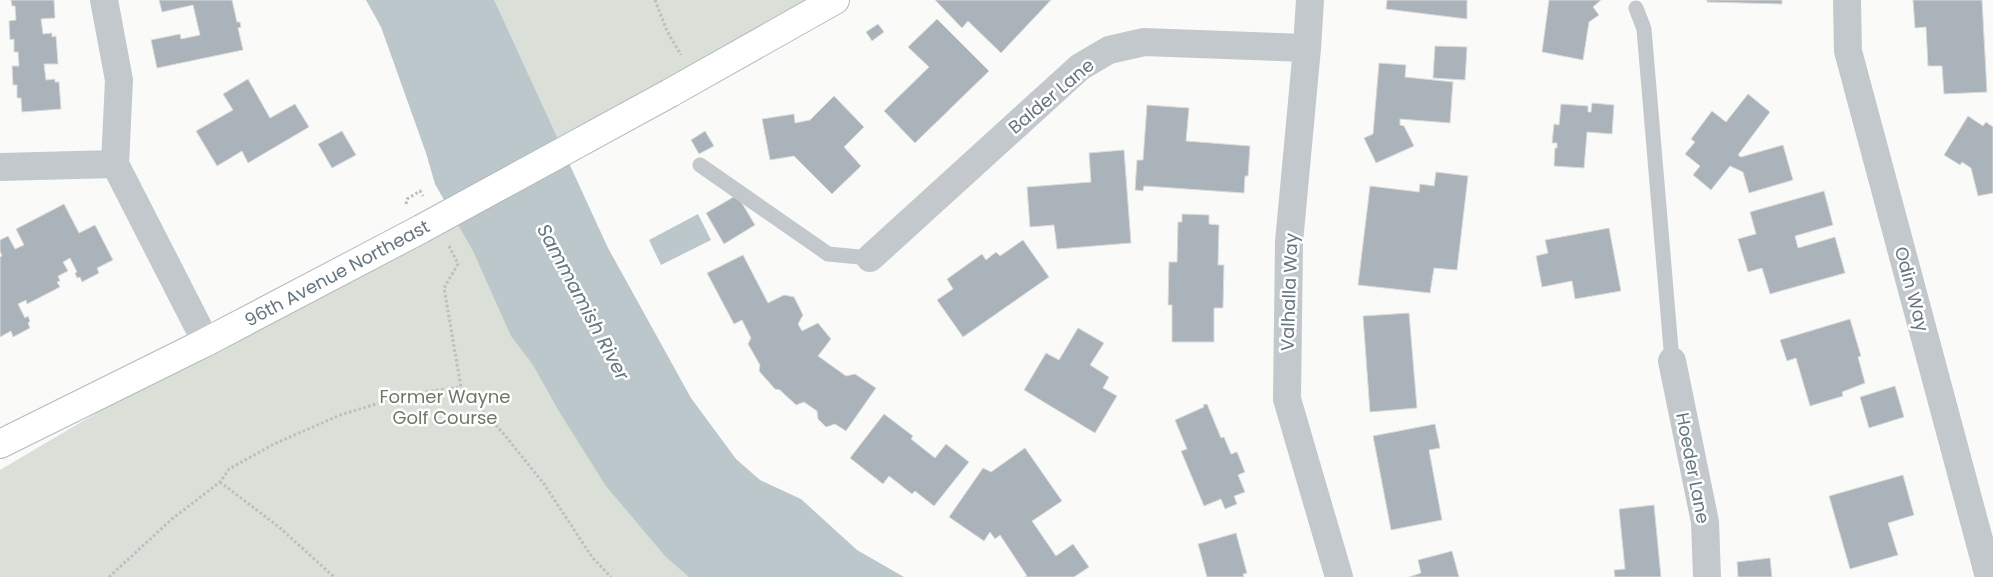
<svg xmlns="http://www.w3.org/2000/svg" width="1993" height="577" viewBox="0 0 1993 577" font-family="Poppins,sans-serif">
  <style>
    .green { fill: #dadfd7 }
    .water { fill: #bbc7cb }
    .building { fill: #aab3b9; stroke: #dcdcda }
    .lines { fill: none; stroke-linecap: round; stroke-linejoin: round }
    .secondary-casing { stroke: #b3babf; stroke-width: 30 }
    .path { stroke: #bbbfc2; stroke-width: 3; stroke-dasharray: 2.5 2.5; stroke-linecap: butt }
    .service { stroke: #c3c8cc; stroke-width: 15 }
    .minor { stroke: #c3c8cc; stroke-width: 28 }
    .secondary { stroke: #fff; stroke-width: 28 }
    .secondary-bridge-casing { stroke: #b3babf; stroke-width: 30; stroke-linecap: butt }
    .secondary-bridge { stroke: #fff; stroke-width: 28 }
    .labels { text-anchor: middle; dominant-baseline: central; stroke-width: 5; stroke-linejoin: round; paint-order: stroke }
    .street-label { font-size: 18px; fill: #657683; stroke: #fff }
    .park-label { font-size: 18px; fill: #687a64; stroke: #fff }
    .water-label { font-size: 19px; font-style: italic; fill: #60757c; stroke: #fff }
  </style>
  <rect width="100%" height="100%" fill="#fafaf8"/>
  <path class="green" d="M417 0H835L506 171Z
    M501 174 803 577H0V470Z"/>
  <path class="water" d="M366 0H494L608 248 691 398 736 459 760 480 801 499 857 550 904 577H689L665 556 606 486 560 413 533 365 511 336 473 251 435 184 426 153 381 27Z
    M698 214 711 240 661 265 649 240Z"/>
  <path class="building" d="M11 0H54L55 18 41 19 43 34 52 33V37L56 36 58 64H44L46 80 55 79V82H59L61 109 22 112 21 98H17V85H13L12 66H19L18 52H14V39L10 40 9 21 16 20 15 6H12Z
    M159 0H232L237 22H240L241 27 238 28 243 50 157 68 151 40 180 34 181 39 200 35 193 5 162 12Z
    M935 0H1051L1001 53 968 21 962 28Z
    M1387 0H1467V19L1386 9Z
    M1549 0H1601L1593 7 1599 15 1589 22 1583 60 1542 52Z
    M1707 0H1782V4L1707 2Z
    M1913 0H1982L1987 92 1944 94 1942 66H1928L1926 27 1915 28Z
    M937 19 989 71 915 143 884 111 929 67 908 47Z
    M878 24 884 32 872 41 866 32Z
    M1435 46 1467 47 1465 80 1433 78Z
    M1379 63 1406 65 1405 77 1453 82 1450 123 1400 119V125L1404 126 1414 146 1376 163 1364 138 1373 134Z
    M248 79 270 118 295 104 309 127 248 163 242 151 217 166 196 131 233 110 223 94Z
    M1748 94 1770 112 1738 155 1741 157 1783 145 1793 180 1749 193 1743 172 1730 166 1711 190 1693 175 1700 166 1685 154 1695 142 1691 139 1712 111 1726 122Z
    M834 96 864 127 844 147 861 166 832 194 794 156 770 160 762 119 794 114 795 123 810 120Z
    M1592 103 1614 105 1612 134 1587 132 1584 168 1554 166 1555 148H1557V143H1552L1554 124 1559 125 1561 104 1588 106V112H1591Z
    M1147 105 1189 108 1186 141 1250 146 1248 176H1245L1244 193 1144 186 1143 191 1135 190 1137 160H1143Z
    M1968 116 1983 126 1986 122 1993 127V193L1978 196 1971 168 1962 162 1960 165 1944 155Z
    M342 131 356 155 332 168 318 144Z
    M705 131 714 146 699 154 691 140Z
    M1124 150 1131 243 1057 249 1054 225 1030 227 1027 187 1091 182 1089 153Z
    M1436 172 1468 176 1457 270 1434 268 1430 293 1358 285 1370 186 1419 192 1420 184 1434 186Z
    M1824 191 1833 225 1795 236 1798 248 1835 237 1845 273 1770 294 1762 268 1748 272 1738 239 1756 234 1750 212Z
    M737 195 755 225 724 244 706 213Z
    M64 204 79 233 95 225 113 260 97 268 99 273 82 282 80 277 77 278 75 273 77 272 70 258 63 262 68 271 58 276 60 281 57 282 60 287 27 304 26 300 18 304 25 318 28 316 30 321 28 323 30 328 13 337 11 331 0 337V257L2 256 0 251V240L8 236 15 249 24 245 16 229Z
    M1182 214 1209 215V224L1219 225 1218 265H1224L1223 308H1214V342H1172V305H1168L1169 262H1177L1178 222H1182Z
    M1609 228 1621 291 1575 299 1572 281 1542 287 1536 256 1548 253 1545 240Z
    M1023 240 1049 277 963 337 937 300 953 289 947 279 982 254 986 260 996 252 1000 256Z
    M743 255 768 303 784 295 794 297 803 315 798 324 802 331 818 323 831 339 818 356 846 376 855 374 876 388 846 431 835 424 826 427 818 419 817 411 804 402 796 405 780 390 775 389 759 371 760 365 748 344 751 338 742 320 734 324 707 273Z
    M1409 313 1417 408 1370 412 1363 316Z
    M1850 319 1861 356 1858 357 1865 383 1842 392 1843 396 1810 406 1796 358 1787 361 1780 340Z
    M1078 328 1104 343 1090 365 1109 377 1103 388 1117 396 1095 433 1024 390 1046 353 1059 360Z
    M1895 386 1904 417 1869 428 1860 397Z
    M1207 404 1221 438 1224 437 1231 454 1237 452 1245 472 1238 475 1245 492 1234 496 1237 504 1225 509 1221 499 1204 506 1181 451 1187 449 1175 420 1204 407 1203 405Z
    M884 414 913 436 911 439 935 458 946 444 969 462 934 506 915 491 912 494 889 476 883 484 850 458Z
    M1435 424 1440 448 1429 450 1442 520 1391 530 1373 436Z
    M1025 448 1062 501 1032 521 1056 556 1073 544 1089 567 1074 577H1025L1027 576 1000 535 995 539 990 532 984 541 949 517 983 468 991 472Z
    M1903 475 1914 515 1888 523 1898 555 1850 569 1829 496Z
    M1654 505 1661 577H1615L1614 570 1625 569 1619 509Z
    M1236 533 1247 573 1243 574 1244 577H1207L1198 544Z
    M1452 551 1459 577H1409L1421 573 1418 560Z
    M1770 558 1772 577H1738L1737 562Z"/>
  <g class="lines">
    <g class="secondary-casing">
      <path id="secondary" d="M670 93 835 0
        M0 444 206 342 421 229"/>
    </g>
    <path class="path" d="M655 0 667 31 681 55
      M406 204 407 199 420 191 423 196
      M449 246 458 264 444 288 461 387 503 433 544 484 592 557 611 577
      M220 482 279 527 334 577
      M109 577 172 519 220 482 229 469 274 444 340 415 409 394 461 387"/>
    <path class="service" d="M1636 8 1644 29 1672 361
      M700 165 828 254 870 258"/>
    <path class="minor" d="M104 0 119 80 115 164 206 342
      M1310 0 1307 48 1289 242 1287 399 1339 577
      M1847 0 1848 51 1989 577
      M0 167 115 164
      M870 258 1080 67 1109 50 1144 42 1307 48
      M1672 361 1705 522 1707 577"/>
    <use href="#secondary" class="secondary"/>
    <g class="secondary-bridge-casing">
      <path id="secondary-bridge" d="M421 229 670 93"/>
    </g>
    <use href="#secondary-bridge" class="secondary-bridge"/>
  </g>
  <g class="labels">
    <g class="street-label">
      <text transform="translate(1051 96) rotate(-40)">Balder Lane</text>
      <text transform="translate(337 273) rotate(-28)">96th Avenue Northeast</text>
      <text transform="translate(1912 289) rotate(75)">Odin Way</text>
      <text transform="translate(1289 292) rotate(-88)">Valhalla Way</text>
      <text transform="translate(1693 468) rotate(79)">Hoeder Lane</text>
    </g>
    <g class="park-label">
      <text x="445" y="396">Former Wayne<tspan x="445" dy="21">Golf Course</tspan></text>
    </g>
    <g class="water-label">
      <text transform="translate(583 302) rotate(62)">Sammamish River</text>
    </g>
  </g>
</svg>
